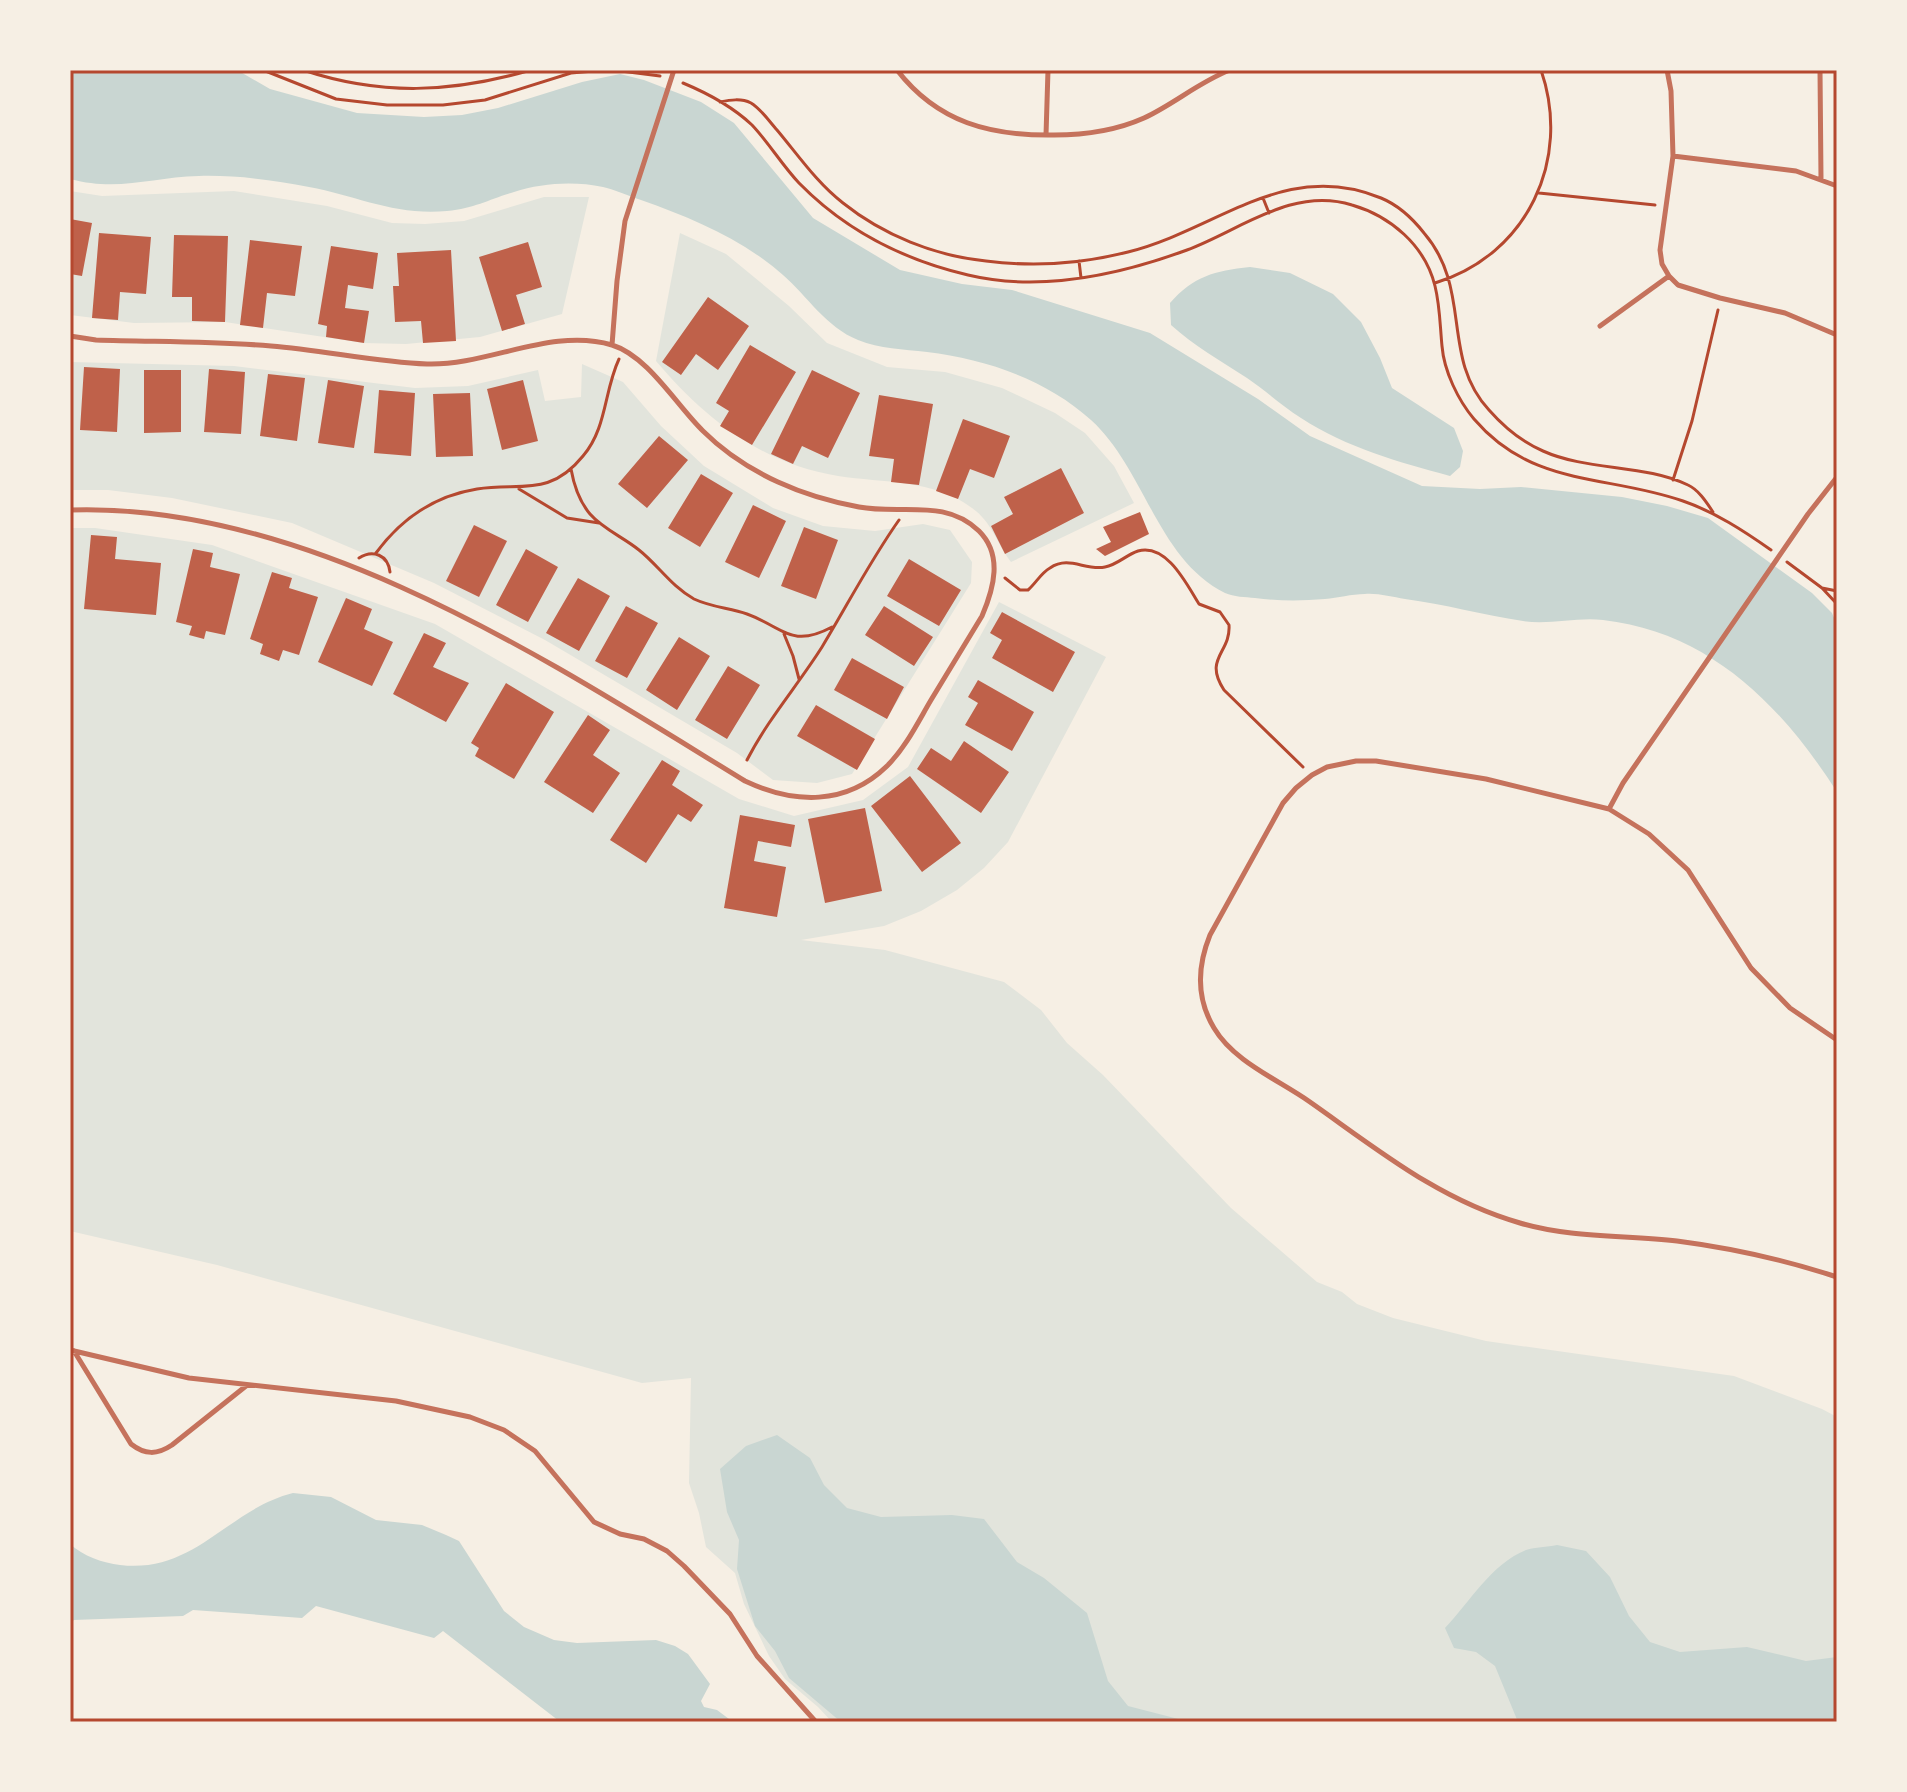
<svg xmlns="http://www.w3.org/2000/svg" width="1907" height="1792" viewBox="0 0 1907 1792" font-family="'Work Sans',sans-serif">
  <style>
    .green { fill: #e2e4dc }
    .water { fill: #c9d6d2 }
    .building { fill: #bf614a }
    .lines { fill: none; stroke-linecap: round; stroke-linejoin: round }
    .path { stroke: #b5482f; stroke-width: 3 }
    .service { stroke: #c5725c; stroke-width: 5 }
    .neatline { fill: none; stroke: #b5482f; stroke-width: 3 }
  </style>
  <rect width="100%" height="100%" fill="#f6efe4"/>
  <path class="green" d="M70 191 102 196 234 191 327 206 392 223 425 224 464 221 544 197H589L562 314 480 337 406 344 364 343 225 322 134 323 70 315Z
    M680 233 726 254 789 306 827 343 887 367 945 372 1002 388 1055 413 1085 433 1114 466 1134 503 1011 562C997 544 992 522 972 508 934 479 883 483 838 476 762 464 704 418 656 361Z
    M70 362 234 366 415 388 468 386 538 370 545 401 581 397 582 364 623 382 661 426 704 466 773 508 823 526 875 531 923 524 950 530 972 562 971 583 852 774 817 783 773 780 737 753 545 640 434 583 292 523 172 498 108 490H70Z
    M70 528H95L212 545 435 624 739 799 794 816 863 800 908 767 999 602 1106 657 1008 842 984 868 957 890 921 911 884 926 801 940 885 950 1004 982 1041 1010 1067 1043 1103 1075 1231 1208 1317 1282 1342 1292 1357 1304 1393 1318 1486 1341 1734 1376 1822 1409 1837 1417V1722H832L818 1707 785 1679 769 1656 744 1604 735 1573 706 1547 699 1513 689 1483 691 1378 642 1383 217 1265 70 1231Z"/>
  <path class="water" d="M70 70H237L270 89 357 113 424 117 462 115 498 108 582 82 620 74 644 80 701 102 734 123 813 218 900 270 962 284 1012 290 1150 333 1258 399 1310 436 1422 486 1480 489 1521 487 1622 497 1667 506 1708 518 1812 593 1832 613 1837 625V792C1782 706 1710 632 1603 620 1577 617 1549 625 1523 621 1483 615 1444 604 1405 599 1392 597 1378 593 1365 594 1351 594 1338 598 1325 599 1301 601 1278 601 1255 598 1245 597 1234 597 1225 593 1157 559 1145 469 1091 420 1047 380 986 359 927 352 903 349 880 349 858 340 826 327 808 297 783 275 742 239 692 218 641 200 629 196 616 190 603 187 574 181 542 183 514 192 489 199 476 208 447 211 396 216 357 196 309 187 274 180 235 175 199 176 152 177 119 192 70 179Z
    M1250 267 1290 273 1333 294 1361 322 1380 358 1392 388 1454 428 1463 451 1460 467 1450 476C1399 462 1347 448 1301 418 1282 406 1265 390 1247 378 1221 361 1194 346 1171 325L1170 303C1194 276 1214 271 1250 267Z
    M777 1435 810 1458 824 1485 847 1508 881 1517 952 1515 984 1519 1017 1562 1044 1578 1087 1613 1108 1681 1128 1706 1190 1722H841L789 1678 775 1651 755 1626 737 1569 739 1540 727 1512 720 1469 746 1446Z
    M293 1493 331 1497 376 1520 422 1525 446 1535 459 1541 504 1611 524 1627 554 1640 577 1643 656 1640 675 1646 688 1654 710 1684 701 1701 704 1707 717 1710 733 1722 559 1721 443 1631 434 1638 316 1606 302 1618 193 1610 183 1616 74 1620 70 1623V1544C83 1556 103 1563 120 1565 195 1574 228 1509 293 1493Z
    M1557 1545 1586 1551 1610 1577 1629 1616 1650 1642 1680 1652 1747 1647 1806 1661 1837 1657V1722H1518L1495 1666 1476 1652 1454 1648 1445 1628C1470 1602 1491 1564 1526 1550 1535 1547 1547 1547 1557 1545Z"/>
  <path class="building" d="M70 219 92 223 82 276 70 274Z
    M99 233 151 237 146 294 120 292 118 320 92 318Z
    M174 235 228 236 225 322 192 321V297H172Z
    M250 240 302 246 295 296 267 293 263 328 240 325Z
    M528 242 542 287 516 295 525 324 502 331 479 257Z
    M331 246 378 253 373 289 348 285 345 308 369 311 364 343 326 337 327 326 318 324Z
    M451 250 456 341 423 343 421 321 395 322 393 286H399L397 253Z
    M708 297 749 326 718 370 696 354 681 375 662 362Z
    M750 345 796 372 752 445 720 426 729 411 716 403Z
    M84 367 120 369 117 432 80 430Z
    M209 369 245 372 241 434 204 432Z
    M144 370H181V432L144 433Z
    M812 370 860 393 828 458 802 446 793 464 771 454Z
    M268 374 305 378 297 441 260 436Z
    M328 380 364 386 354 448 318 443Z
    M523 380 538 441 502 450 487 389Z
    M379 390 415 393 411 456 374 453Z
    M470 393 473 456 436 457 433 394Z
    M879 395 933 404 919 485 891 482 894 459 869 456Z
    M963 419 1010 436 994 478 970 469 958 499 936 491Z
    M659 436 688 460 647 508 618 484Z
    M1061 468 1084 513 1005 554 991 526 1013 514 1004 497Z
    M701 474 733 493 700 547 668 528Z
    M753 505 786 521 759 578 725 562Z
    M1140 512 1149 534 1105 556 1096 549 1111 542 1103 527Z
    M474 525 507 541 479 597 446 581Z
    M804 527 838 540 816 599 781 586Z
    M91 535 117 537 115 559 161 563 156 615 84 609Z
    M193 549 213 553 210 567 240 574 225 635 206 631 204 639 189 635 192 626 176 622Z
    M526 549 558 567 528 622 496 605Z
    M909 559 961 590 939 626 887 596Z
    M272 572 292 578 289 588 318 597 299 655 283 650 279 661 260 654 263 644 250 639Z
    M578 578 610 596 579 651 546 633Z
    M346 598 372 609 364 629 393 642 372 686 318 662Z
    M626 606 658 623 627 678 595 661Z
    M884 606 933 637 914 666 865 635Z
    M1002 612 1075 652 1053 692 992 658 1002 640 990 633Z
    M424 633 446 643 433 667 469 683 446 722 393 694Z
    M679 637 710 656 677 710 646 690Z
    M852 658 904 687 887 719 834 690Z
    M728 666 760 685 727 739 695 720Z
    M978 680 1034 712 1012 751 965 725 978 703 968 697Z
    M506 683 554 712 514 779 475 756 479 748 471 743Z
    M816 705 875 739 857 770 797 736Z
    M588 715 610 730 593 755 620 773 593 813 544 782Z
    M964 741 1009 772 981 813 917 769 931 748 951 761Z
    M662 760 680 771 672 785 703 805 691 822 678 814 646 863 610 840Z
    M910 776 961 843 922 872 871 806Z
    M865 808 882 891 825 903 808 819Z
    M740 815 795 825 791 847 758 841 754 861 786 867 777 917 724 908Z"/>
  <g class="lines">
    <path class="path" d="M263 70 336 99 387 105H443L485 100 571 73 605 70
      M303 70C381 96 452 93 531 70
      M613 70 660 76
      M683 83C707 93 733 107 752 125 769 143 782 165 799 183 845 230 904 260 968 275 1039 292 1119 275 1187 250 1239 231 1292 186 1352 205 1390 216 1425 245 1435 286 1440 306 1440 326 1442 346 1444 371 1458 400 1474 419 1533 488 1606 474 1683 501 1715 512 1744 531 1771 550
      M720 102C730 100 741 98 751 103 761 109 769 121 777 130 798 155 817 183 843 203 883 235 935 256 986 261 1033 267 1081 264 1128 252 1217 230 1285 158 1381 198 1398 205 1413 219 1424 233 1473 290 1440 357 1489 410 1504 427 1522 442 1543 451 1587 471 1645 464 1688 485 1699 490 1707 503 1713 512
      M1539 193 1655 205
      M1263 198 1269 213
      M1079 261 1081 278
      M1435 283C1527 255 1572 160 1541 70
      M571 469C574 486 579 501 590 514 603 529 623 537 639 550 658 565 672 587 694 599 711 607 729 608 747 614 783 627 791 649 832 627
      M1673 480 1692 421 1718 310
      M519 489 567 518 599 523
      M376 553C401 519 433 496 477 489 520 482 549 498 583 456 607 428 604 391 619 359
      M359 558C373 549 388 555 390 572
      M1787 562 1822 588 1837 604
      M1005 578 1020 590H1028C1036 583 1041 573 1050 568 1069 555 1085 571 1105 567 1117 565 1126 555 1138 551 1167 543 1187 585 1199 604L1220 612 1229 625C1231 653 1203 658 1224 690L1303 767
      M1822 588 1837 591
      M784 634 793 656 799 679
      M747 760C768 719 798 685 822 647 848 604 870 561 899 520"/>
    <path class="service" d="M897 70C938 123 991 136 1054 135 1086 135 1115 131 1144 118 1174 104 1199 82 1230 70
      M1667 70 1671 91 1673 156 1660 250 1662 264 1669 276 1678 285 1720 298 1785 313 1837 335
      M1820 70 1821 179
      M1046 135 1048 70
      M1673 156 1796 171 1837 186
      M1600 326 1669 276
      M70 336 96 340C154 342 213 341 271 346 323 350 375 362 427 364 488 366 551 327 612 345 648 356 677 406 703 431 724 452 752 470 778 482 804 494 832 502 859 507 902 515 945 498 979 531 1003 555 994 588 982 616 965 644 948 672 931 700 918 722 906 747 887 766 846 806 794 804 745 781 549 661 309 502 70 510
      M612 345 617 281 625 221 674 70
      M1609 809 1623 783 1808 514 1837 477
      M1837 1040 1790 1008 1751 968 1688 870 1649 834 1609 809 1486 779 1376 761H1356L1327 767 1312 775 1296 788 1283 803 1210 935C1197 967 1196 998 1214 1028 1234 1062 1279 1080 1310 1102 1377 1149 1439 1200 1520 1223 1570 1238 1625 1235 1677 1241 1731 1248 1785 1260 1837 1277
      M70 1350 189 1378 396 1401 470 1417 504 1430 535 1451 594 1522 620 1534 644 1539 667 1551 684 1566 730 1614 757 1656 816 1722
      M74 1351 131 1444C145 1455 157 1455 172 1445L246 1386"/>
  </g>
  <rect width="1907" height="1792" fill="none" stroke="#f6efe4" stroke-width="144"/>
  <rect x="72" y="72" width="1763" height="1648" class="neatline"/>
</svg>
